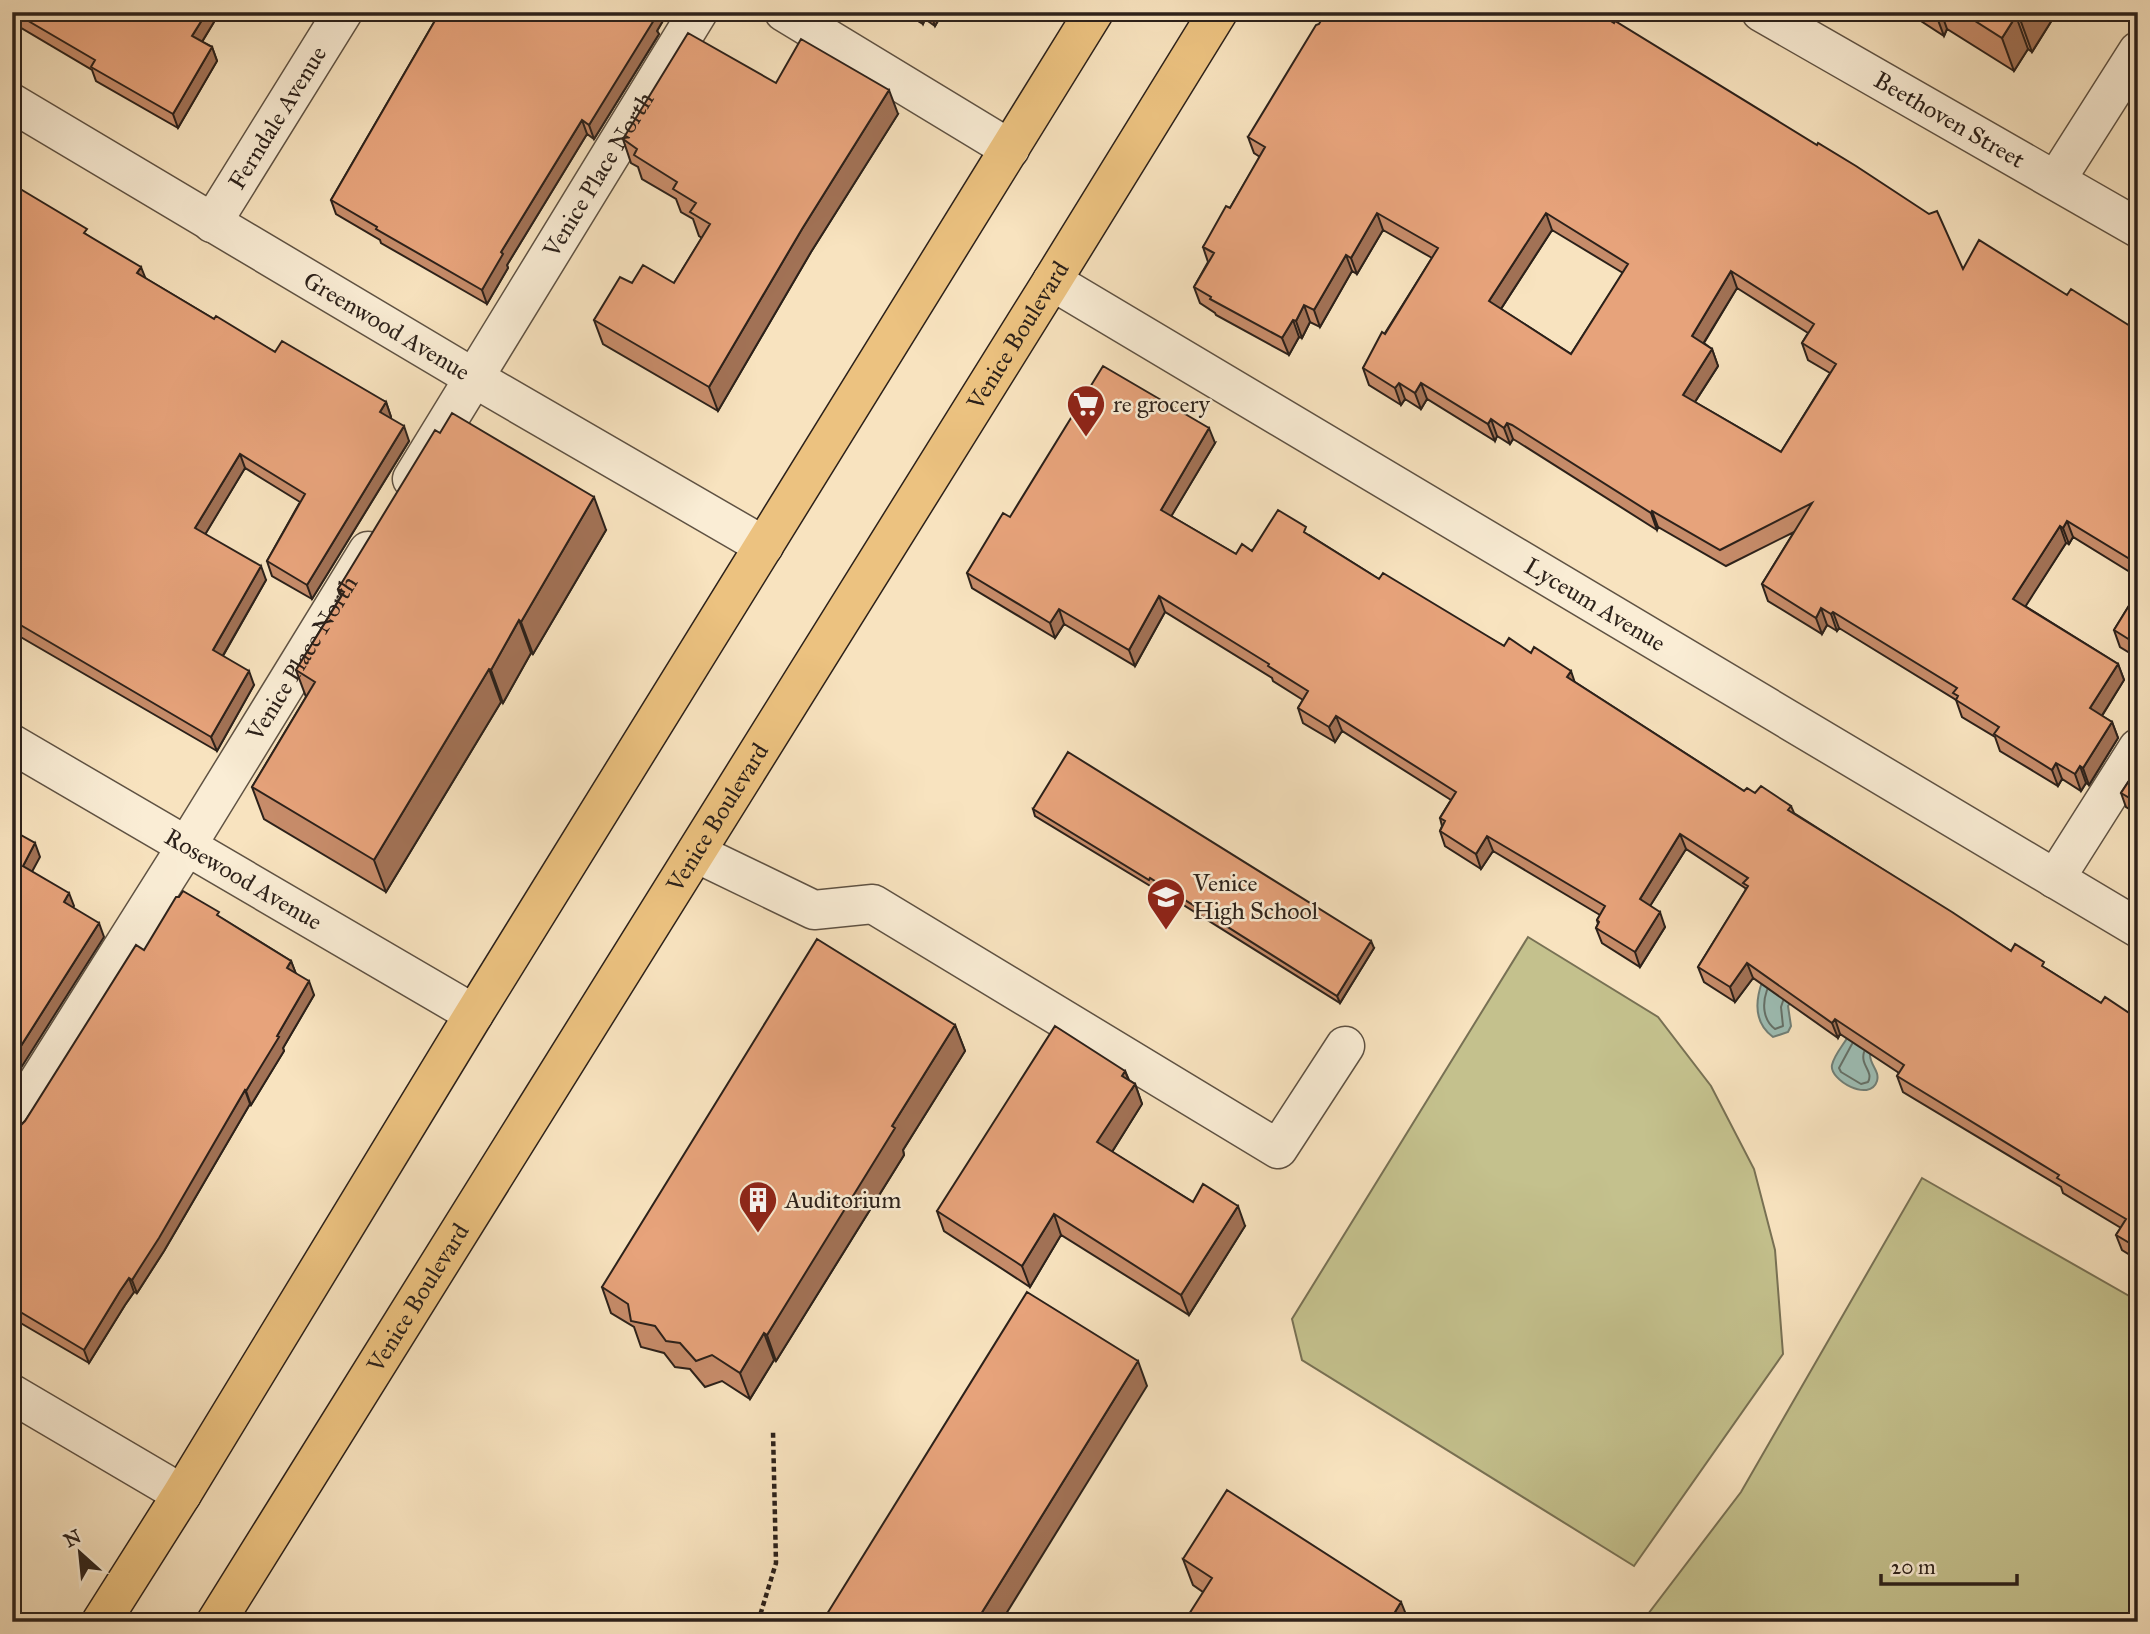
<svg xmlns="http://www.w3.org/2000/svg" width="2150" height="1634" viewBox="0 0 2150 1634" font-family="'IM FELL Great Primer',serif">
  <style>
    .green { fill: #c4c18d; stroke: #787154; stroke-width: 2 }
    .water { fill: #9dbeb5; stroke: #707f77; stroke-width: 2 }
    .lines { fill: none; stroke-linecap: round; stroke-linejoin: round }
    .shore { stroke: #647068; stroke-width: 2 }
    .minor-casing { stroke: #5f5243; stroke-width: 41 }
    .major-casing { stroke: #2c211a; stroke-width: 41 }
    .path { stroke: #2c211a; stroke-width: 4.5; stroke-dasharray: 5 3.5; stroke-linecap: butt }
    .minor { stroke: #faedd5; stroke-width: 38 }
    .major { stroke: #ecc280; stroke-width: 38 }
    .wall { fill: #c78c6a; stroke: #2c211a; stroke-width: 2; fill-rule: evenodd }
    .shaded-wall { fill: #a27256; stroke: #2c211a; stroke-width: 2 }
    .building { fill: #e7a37b; stroke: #2c211a; stroke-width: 2; fill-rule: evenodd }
    .labels { text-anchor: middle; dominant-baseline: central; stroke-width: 5; stroke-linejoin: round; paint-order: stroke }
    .street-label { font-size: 24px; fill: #2c211a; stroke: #faedd5 }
    .poi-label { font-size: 24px; fill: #2c211a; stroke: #faedd5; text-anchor: start }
  </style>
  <rect width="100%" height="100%" fill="#f8e3bf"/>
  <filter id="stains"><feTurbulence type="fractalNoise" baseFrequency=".00286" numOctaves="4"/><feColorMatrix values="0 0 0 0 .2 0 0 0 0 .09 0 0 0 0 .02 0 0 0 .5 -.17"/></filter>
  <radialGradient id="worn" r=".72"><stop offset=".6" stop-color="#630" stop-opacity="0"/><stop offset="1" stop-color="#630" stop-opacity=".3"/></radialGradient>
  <path class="green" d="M1528 937 1658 1017 1711 1086 1754 1169 1775 1250 1783 1354 1634 1566 1302 1360 1292 1319Z
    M1922 1178 2138 1301V1622H1642L1741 1492Z"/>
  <path class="water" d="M1762 982 1795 997 1788 1006 1791 1026 1788 1032 1773 1037C1754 1023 1755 1002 1762 982Z
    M1849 1035 1877 1051 1870 1055C1870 1065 1880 1071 1877 1081 1870 1103 1829 1080 1832 1065 1834 1055 1844 1044 1849 1035Z"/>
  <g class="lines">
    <path class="shore" d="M1767 990C1762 1004 1763 1020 1775 1029L1783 1026 1781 1007 1783 1001
      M1852 1044 1839 1068 1841 1072 1861 1084 1868 1082C1874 1071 1860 1066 1864 1052"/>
    <g class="minor-casing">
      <g id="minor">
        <path d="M784 12 1010 149"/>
        <path id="s1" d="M1761 12 2138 228"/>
        <path id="s2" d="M12 103 474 378 764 546"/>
        <path d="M2056 180 2138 51"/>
        <path id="s3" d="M212 223 343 12"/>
        <path id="s4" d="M1052 281 2138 928"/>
        <path id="s5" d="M412 479 698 12"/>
        <path id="s6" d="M12 744 474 1014"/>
        <path d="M696 853 814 910 873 904 1278 1149 1345 1046"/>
        <path d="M2055 879 2138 748"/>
        <path id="s7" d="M12 1123 186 847 368 551"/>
        <path d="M12 1394 182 1494"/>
      </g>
    </g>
    <g class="major-casing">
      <g id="major">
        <path d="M101 1622 182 1494 474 1014 1094 12"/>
        <path id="s8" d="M216 1622 1052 281 1218 12"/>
      </g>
    </g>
    <path class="path" d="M758 1622 776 1563 773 1431"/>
    <use href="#minor" class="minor"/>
    <use href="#major" class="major"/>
  </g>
  <path class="wall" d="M12 12H220L202 42 212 47 217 61 178 128 96 81 92 70 18 26 17 23 12 20Z
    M440 12H668L657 31 659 34 594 139 587 134 507 265 508 268 487 304 381 243 380 240 336 214 331 200Z
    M903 12H943L935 26 925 19 923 24Z
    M1907 12H2057L2032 52 2028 49 2014 71 1947 29 1944 36Z
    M776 83 898 114 811 252 718 411 603 344 594 320 632 283H674L702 238 699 236 693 219 681 212 676 199 642 179 638 167 631 163 623 139Z
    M1248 137 1963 269 2067 295 2138 331V577L2073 537 2069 544 2066 543 2025 606 2118 664 2124 680 2102 716 2112 722 2118 738 2089 785 2086 783 2081 791 2062 779 2058 786 2000 751 1995 737 1962 717 1956 700 1839 628 1837 631 1827 625 1822 634 1768 601 1762 584 1794 532 1726 566 1658 527 1657 530 1518 442 1513 439 1510 444 1497 436 1495 441 1427 399 1421 409 1405 399 1401 405 1369 385 1363 368 1432 258 1383 230 1357 274 1352 271 1320 327 1310 322 1302 338 1299 337 1289 355 1216 315 1215 313 1200 303 1194 287 1208 262 1203 247 1230 208 1260 157 1254 153ZM1552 230 1623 273 1571 354 1501 309ZM1737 288 1808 333 1802 343 1808 360 1830 373 1781 452 1695 402 1718 366 1712 349 1704 343Z
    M12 184 90 237 145 278 214 319 275 352 386 402 391 417 390 418 409 441 312 599 272 576 267 561 300 502 245 468 205 534 266 580 223 656 254 685 217 751 12 632Z
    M440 433 606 530 533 654 531 653 503 703 501 702 386 892 264 819 252 787 306 697 296 670 341 596 338 589Z
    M1215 443 1171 516 1236 554 1309 535 1379 579 1504 646 1575 682 1744 791 1755 793 1791 806 1794 813 2011 951 2047 969 2101 1003 2138 1023V1260L2122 1250 2116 1235 2121 1228 2063 1193 2061 1187 1903 1092 1897 1076 1899 1073 1840 1034 1838 1038 1753 978 1735 1002 1704 982 1698 967 1746 890 1745 888 1686 849 1650 906 1665 927 1640 967 1602 943 1596 928 1598 924 1597 920 1600 915 1493 851 1481 869 1445 846 1440 831 1442 826 1440 818 1451 800 1342 731 1335 742 1303 723 1298 708 1303 700 1273 681 1272 678 1165 612 1135 666 1064 624 1055 638 972 588 967 573 1010 517Z
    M2138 591V658L2120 647 2114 630Z
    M2138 767V814L2126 807 2121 793Z
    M1033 809 1374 948 1340 1003 1153 886 1152 887 1035 816Z
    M221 918 291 961 296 974 314 995 283 1048 284 1051 251 1105 250 1104 164 1251 137 1293 134 1292 125 1305 89 1363 12 1318V1130L17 1129 25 1121 144 950Z
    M955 1025 965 1051 903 1150 904 1155 776 1361 774 1360 750 1399 722 1381 705 1387 690 1369 675 1367 664 1353 641 1347 634 1327 611 1313 602 1287Z
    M1125 1071 1129 1080 1135 1084 1142 1104 1112 1152 1193 1202 1245 1226 1189 1315 1061 1235 1030 1287 944 1231 937 1211Z
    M1183 1559 1409 1622 1203 1592 1193 1585Z"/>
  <path class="shaded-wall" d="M207 12H220L197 50 192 36Z
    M655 12H668L657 31 659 34 594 139 589 125Z
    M918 12H923L925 19 923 24Z
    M930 12H943L935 26Z
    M1935 12H1941L1947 29 1944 36Z
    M2024 12H2057L2032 52 2020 19Z
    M2016 16 2028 49 2014 71 2002 38Z
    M212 47 217 61 178 128 173 114Z
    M889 90 898 114 811 252 718 411 709 387 802 229Z
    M582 120 587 134 507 265 508 268 487 304 482 290 501 252Z
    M1377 213 1383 230 1357 274 1351 258Z
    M1546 213 1552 230 1495 318 1489 301Z
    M1346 255 1352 271 1320 327 1314 310Z
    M141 267 147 282 137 273Z
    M1731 271 1737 288 1698 352 1692 336Z
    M1304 305 1310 322 1302 338 1296 321Z
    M1293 320 1299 337 1289 355 1282 338Z
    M1712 349 1718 366 1689 411 1683 395Z
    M1399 383 1405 399 1401 405 1395 388Z
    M1421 383 1427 399 1421 409 1415 393Z
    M386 402 391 417 385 427 380 412Z
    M1491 419 1497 436 1495 441 1488 424Z
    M1507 423 1513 439 1510 444 1504 428Z
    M404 426 409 441 312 599 307 585Z
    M1209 428 1215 443 1166 525 1161 510Z
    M240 454 245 468 200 543 195 528Z
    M594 497 606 530 533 654 521 622Z
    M1652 511 1658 527 1657 530 1651 513Z
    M2067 521 2073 537 2069 544 2063 528Z
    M2060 526 2066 543 2020 615 2013 599Z
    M261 566 266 580 218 664 213 650Z
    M1159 596 1165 612 1135 666 1129 650Z
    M1821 608 1827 625 1822 634 1816 618Z
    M1059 609 1064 624 1055 638 1050 623Z
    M1833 612 1839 628 1837 631 1831 614Z
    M519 620 531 653 503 703 491 670Z
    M2118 664 2124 680 2096 725 2090 708Z
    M489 669 501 702 386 892 374 860Z
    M249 671 254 685 217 751 211 737Z
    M1571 671 1576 686 1567 677Z
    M1336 716 1342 731 1335 742 1329 727Z
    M2112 722 2118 738 2089 785 2083 768Z
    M2056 763 2062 779 2058 786 2052 770Z
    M2080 766 2086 783 2081 791 2075 774Z
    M1680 834 1686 849 1645 914 1640 899Z
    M1487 836 1493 851 1481 869 1476 854Z
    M35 843 40 857 28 879 23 866Z
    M69 893 74 906 69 916 64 902Z
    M1660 912 1665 927 1640 967 1635 952Z
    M99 923 104 937 12 1082V1060Z
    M1371 941 1374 948 1340 1003 1337 996Z
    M291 961 296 974 287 968Z
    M1747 963 1753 978 1735 1002 1730 987Z
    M309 981 314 995 283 1048 284 1051 251 1105 246 1091 277 1036Z
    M1835 1019 1840 1034 1838 1038 1832 1023Z
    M955 1025 965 1051 903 1150 904 1155 776 1361 767 1335 892 1126Z
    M1125 1071 1132 1089 1135 1084 1142 1104 1105 1163 1097 1142 1122 1076Z
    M245 1090 250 1104 164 1251 137 1293 132 1280Z
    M1238 1206 1245 1226 1189 1315 1181 1295Z
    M1054 1214 1061 1235 1030 1287 1022 1266Z
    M129 1278 134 1292 125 1305 89 1363 84 1350 120 1291Z
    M764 1333 774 1360 750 1399 740 1373Z
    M1138 1361 1147 1386 1001 1622H976Z
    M1401 1602 1409 1622H1389Z"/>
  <path class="building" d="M13 12H207L192 36 212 47 173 114 91 67 95 60Z
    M440 12H655L651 19 654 20 589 125 582 120 501 252 503 254 482 290 376 229 377 227 331 200Z
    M1326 12H1591L1599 17 1600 14 1614 23 1615 21 1817 145 1818 143 1856 166 1929 214 1937 211 1963 269 1979 240 2067 295 2071 289 2138 331V564L2067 521 2063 528 2060 526 2013 599 2118 664 2090 708 2112 722 2083 768 2080 766 2075 774 2056 763 2052 770 1994 734 1999 727 1956 700 1958 696 1953 693 1957 688 1833 612 1831 614 1821 608 1816 618 1762 584 1812 503 1720 550 1652 511 1651 513 1512 425 1507 423 1504 428 1491 419 1488 424 1421 383 1415 393 1399 383 1395 388 1363 368 1382 332 1385 334 1438 248 1377 213 1351 258 1346 255 1314 310 1304 305 1296 321 1293 320 1282 338 1210 299 1211 297 1194 287 1214 253 1203 247 1226 206 1230 208 1265 147 1248 137 1316 25 1319 24ZM1546 213 1628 264 1571 354 1489 301ZM1731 271 1814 324 1802 343 1836 364 1781 452 1683 395 1712 349 1692 336Z
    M1961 12H2024L2020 19 2016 16 2002 38Z
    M688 33 776 83 801 39 889 90 802 229 709 387 594 320 620 277 632 283 643 265 674 283 710 224 690 212 696 203 673 189 677 182 634 155 637 149 623 139Z
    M12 184 87 229 84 233 141 267 137 273 214 319 216 316 275 352 282 341 386 402 380 412 404 426 307 585 267 561 305 494 240 454 195 528 261 566 213 650 249 671 211 737 12 620Z
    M1103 366 1209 428 1161 510 1236 554 1242 544 1252 551 1278 510 1306 527 1304 532 1379 579 1383 573 1504 646 1509 638 1531 653 1534 647 1571 671 1567 677 1744 791 1747 788 1755 793 1761 786 1791 806 1788 810 1952 912 2011 951 2015 944 2044 962 2042 966 2101 1003 2105 997 2132 1015 2131 1018 2138 1023V1248L2116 1235 2126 1219 2057 1178 2059 1175 1897 1076 1904 1065 1835 1019 1832 1023 1747 963 1730 987 1698 967 1748 886 1743 883 1748 878 1680 834 1640 899 1660 912 1635 952 1596 928 1599 922 1597 920 1605 906 1487 836 1476 854 1440 831 1445 821 1440 818 1456 792 1336 716 1329 727 1298 708 1308 691 1268 666 1269 664 1159 596 1129 650 1059 609 1050 623 967 573 1003 513 1010 517Z
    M452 413 594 497 521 622 519 620 491 670 489 669 374 860 252 787 315 682 296 670 344 592 338 589 435 430 440 433Z
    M2138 591V645L2114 630Z
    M1068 752 1371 941 1337 996 1150 878 1149 880 1033 809Z
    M2138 767V803L2121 793Z
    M12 830 35 843 23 866 69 893 64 902 99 923 12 1060Z
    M183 891 219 912 217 915 291 961 287 968 309 981 277 1036 279 1037 246 1091 245 1090 159 1238 132 1280 129 1278 120 1291 84 1350 12 1307V1130L17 1129 25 1121 136 945 144 950 176 897H179Z
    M817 939 955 1025 892 1126 895 1128 767 1335 764 1333 740 1373 712 1355 696 1361 680 1343 666 1341 655 1326 631 1321 628 1304 602 1287Z
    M1055 1026 1125 1071 1122 1076 1135 1084 1097 1142 1193 1202 1203 1184 1238 1206 1181 1295 1054 1214 1022 1266 937 1211Z
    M1027 1292 1138 1361 976 1622H822Z
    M1227 1490 1401 1602 1389 1622H1184L1212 1578 1183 1559Z"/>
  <defs>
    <g id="supermarket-pin" transform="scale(2.0125)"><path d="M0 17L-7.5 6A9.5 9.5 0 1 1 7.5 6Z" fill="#8f2418" stroke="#faedd5"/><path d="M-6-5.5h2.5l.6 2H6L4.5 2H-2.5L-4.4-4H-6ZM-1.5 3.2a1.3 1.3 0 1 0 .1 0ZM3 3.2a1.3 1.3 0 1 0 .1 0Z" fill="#fff"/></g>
    <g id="school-pin" transform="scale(2.0125)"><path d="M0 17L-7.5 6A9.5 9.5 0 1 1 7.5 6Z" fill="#8f2418" stroke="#faedd5"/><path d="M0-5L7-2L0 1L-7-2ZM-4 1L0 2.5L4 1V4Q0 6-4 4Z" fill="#fff"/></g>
    <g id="building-pin" transform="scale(2.0125)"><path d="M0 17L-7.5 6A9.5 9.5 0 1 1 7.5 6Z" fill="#8f2418" stroke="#faedd5"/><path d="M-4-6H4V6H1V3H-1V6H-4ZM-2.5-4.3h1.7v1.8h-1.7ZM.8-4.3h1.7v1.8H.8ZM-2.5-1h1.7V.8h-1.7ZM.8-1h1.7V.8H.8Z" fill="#fff"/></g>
  </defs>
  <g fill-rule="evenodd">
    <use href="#supermarket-pin" x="1086" y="404"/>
    <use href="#school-pin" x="1166" y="897"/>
    <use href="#building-pin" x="758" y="1200"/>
  </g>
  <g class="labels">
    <g class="street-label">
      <text stroke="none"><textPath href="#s3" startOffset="124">Ferndale Avenue</textPath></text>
      <text stroke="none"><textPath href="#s1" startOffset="217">Beethoven Street</textPath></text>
      <text stroke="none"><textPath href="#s5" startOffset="357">Venice Place North</textPath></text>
      <text stroke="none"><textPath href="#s2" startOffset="436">Greenwood Avenue</textPath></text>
      <text stroke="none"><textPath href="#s8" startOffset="1516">Venice Boulevard</textPath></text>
      <text stroke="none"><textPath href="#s4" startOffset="632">Lyceum Avenue</textPath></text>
      <text stroke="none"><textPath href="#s7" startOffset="548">Venice Place North</textPath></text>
      <text stroke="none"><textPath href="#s8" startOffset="948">Venice Boulevard</textPath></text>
      <text stroke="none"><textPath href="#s6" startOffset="268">Rosewood Avenue</textPath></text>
      <text stroke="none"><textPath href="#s8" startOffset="382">Venice Boulevard</textPath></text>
    </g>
    <g class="poi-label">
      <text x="1113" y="404">re grocery</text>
      <text x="1193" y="883">Venice<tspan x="1193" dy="28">High School</tspan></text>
      <text x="785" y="1200">Auditorium</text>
    </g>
  </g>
  <rect width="2150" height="1634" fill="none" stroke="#f8e3bf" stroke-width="42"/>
  <rect x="14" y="14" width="2122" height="1606" fill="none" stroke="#2c211a" stroke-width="3.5"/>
  <rect x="21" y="21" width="2108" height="1592" fill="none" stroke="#2c211a" stroke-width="2"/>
  <g transform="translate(80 1553) rotate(333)" stroke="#faedd5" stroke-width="5" paint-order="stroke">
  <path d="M0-5L12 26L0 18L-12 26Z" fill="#2c211a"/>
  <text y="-10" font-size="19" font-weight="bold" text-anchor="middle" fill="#2c211a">N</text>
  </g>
  <path d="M1881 1574v10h136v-10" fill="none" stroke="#2c211a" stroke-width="3.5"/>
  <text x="1891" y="1574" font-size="21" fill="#2c211a" stroke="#faedd5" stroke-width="5" paint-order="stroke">20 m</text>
  <rect width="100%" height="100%" filter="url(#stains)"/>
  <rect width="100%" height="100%" fill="url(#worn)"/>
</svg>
